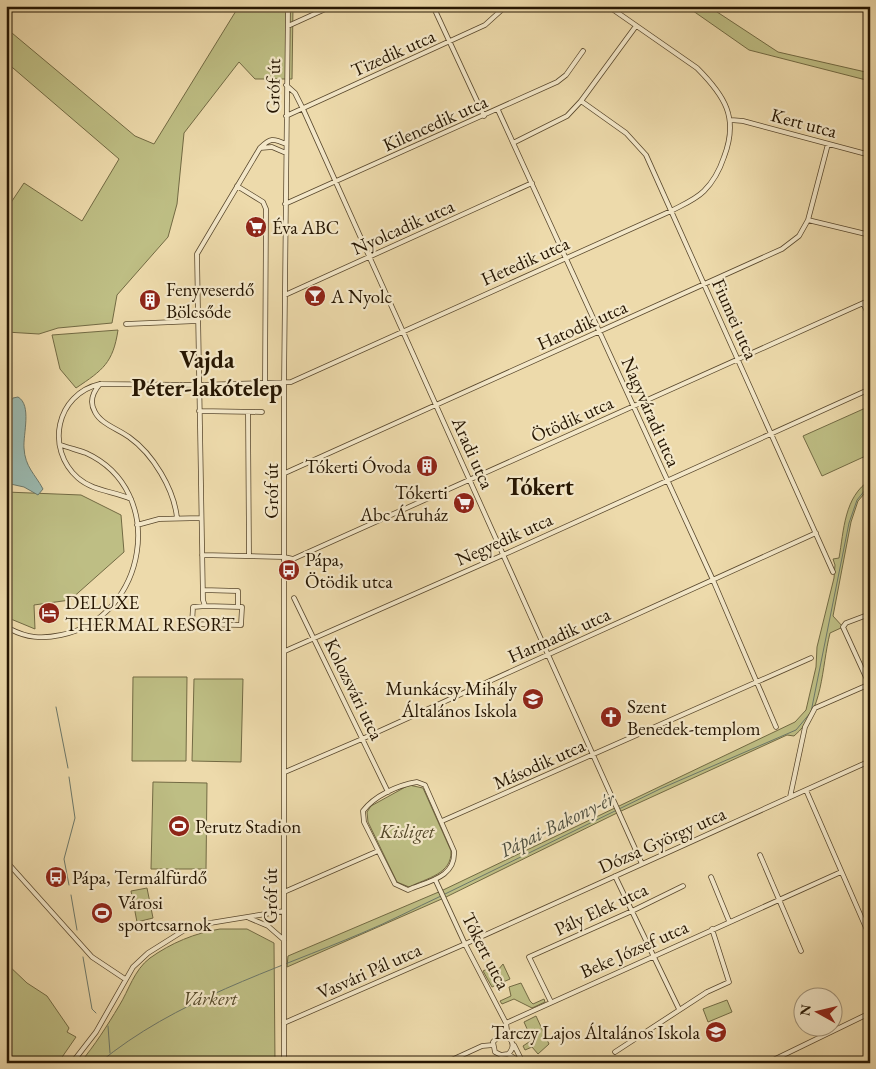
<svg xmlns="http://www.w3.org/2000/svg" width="876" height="1069" viewBox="0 0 876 1069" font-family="'EB Garamond',serif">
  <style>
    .green { fill: #bebe84; stroke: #726a43 }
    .water { fill: #9ab9b0; stroke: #6c786a }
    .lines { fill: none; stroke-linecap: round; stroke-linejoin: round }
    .stream { stroke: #6c786a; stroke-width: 1 }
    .street-casing { stroke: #58472c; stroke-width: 5.5 }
    .street { stroke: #f3e7c8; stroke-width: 4 }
    .labels { text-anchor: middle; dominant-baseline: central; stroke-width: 4.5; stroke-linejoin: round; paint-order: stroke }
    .street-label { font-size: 19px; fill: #261602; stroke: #f3e7c8 }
    .poi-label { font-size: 19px; fill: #261602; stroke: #f3e7c8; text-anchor: start }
    .park-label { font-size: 19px; font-style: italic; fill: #544829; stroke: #f3e7c8 }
    .water-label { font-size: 20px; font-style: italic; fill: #4f4f3f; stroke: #f3e7c8 }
    .district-label { font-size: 24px; font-weight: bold; fill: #261602; stroke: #f3e7c8 }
  </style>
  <rect width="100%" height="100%" fill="#eddaab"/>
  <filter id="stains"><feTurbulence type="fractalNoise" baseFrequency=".004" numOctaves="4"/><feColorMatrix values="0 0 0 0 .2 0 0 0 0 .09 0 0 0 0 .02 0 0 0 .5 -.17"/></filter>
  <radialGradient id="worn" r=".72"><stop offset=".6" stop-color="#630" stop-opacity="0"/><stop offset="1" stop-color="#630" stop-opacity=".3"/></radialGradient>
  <path class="green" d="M239 6H293L292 79H255L239 62 184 133 177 204 168 237 117 295 112 323 58 328 39 334 6 332V210L24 183 82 221 119 159 6 62V28L135 136 154 144Z
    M686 6H708L778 52 870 73V81L749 50Z
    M118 330C113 363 103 370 76 388L60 369 52 335Z
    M870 406V454L822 476 803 436Z
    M870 480V487L858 501 851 522 833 616 843 627 830 633C821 669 824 711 794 736L787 735 619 812 444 898 287 967 288 956 441 891 795 722 806 710 816 667 817 647 834 578 835 565 833 559 839 558C844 530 844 497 870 480Z
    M6 492 81 495 121 515 124 552 70 600 34 605 35 629 6 617Z
    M133 677H187L186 761H132Z
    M194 679H243L241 762 192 761Z
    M153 782 207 783 206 869H151Z
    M409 785 423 788 451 851C452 874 427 878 409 887L397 882 368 822 367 812 371 806Z
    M147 888 153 918 137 922 131 891Z
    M220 929H247L274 943 275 1063H80C95 1045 107 1026 119 1006 129 990 134 970 150 958 171 943 195 933 220 929Z
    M6 963 27 983 47 996 69 1028 67 1032 76 1037 58 1063H6Z
    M503 964 510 979 492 987 483 971 492 967 498 970Z
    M521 983 530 1001 533 1004 544 999 545 1002 532 1008 514 999 502 1004 500 1001 511 996 509 987Z
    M727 1000 732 1012 708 1022 703 1009Z
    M536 1016 549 1044 538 1054 532 1047 525 1050 523 1046 532 1040 524 1022Z"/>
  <path class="water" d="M18 397C32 405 23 434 24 448 25 467 35 474 43 489L38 495 24 487 6 483V408L13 398Z"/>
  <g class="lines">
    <path class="stream" d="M56 707 68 768
      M69 777 75 818 64 859 69 885
      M445 894 662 788 796 730 811 712 849 523 857 500 870 484
      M71 895 77 930
      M83 957 92 1009 96 1013
      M108 1026 110 1053
      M99 1063C175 1000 273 971 362 933 389 922 415 908 441 896"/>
    <g class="street-casing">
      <path id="street" d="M433 6 484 116
        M288 26 332 6
        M286 85 295 93 303 109 642 864
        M581 101 626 133 646 155 833 572
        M498 110 713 580 776 727
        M286 116 485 25 506 6
        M731 120 743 121 870 155
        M513 143 567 116 581 101 636 26
        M260 148 272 147 286 153
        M237 186 263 202 266 209 265 384
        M285 204 557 82 566 75 583 51
        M808 220 870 235
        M285 295 532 183
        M863 303 870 317
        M126 324 197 321
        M100 384C93 392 89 402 95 412 101 424 118 429 129 437 153 454 174 489 177 518
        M199 411 262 412
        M248 412 249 556
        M285 473 782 249 799 236 808 220 828 144
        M131 499C113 491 93 491 78 478 45 449 56 394 100 384L198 385 291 382 671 211C682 205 695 200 704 191 713 182 720 169 724 157 739 118 725 96 697 68L608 6
        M137 525 159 519 201 518
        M202 555 284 557 293 559 870 300
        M203 590 238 591V607
        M294 598 388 792
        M205 606 193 607 192 624 241 625 242 607 205 606 203 600 197 254 260 148C270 138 273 138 286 144
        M870 614 846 623 843 627 870 686
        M6 630 10 629C27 638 42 639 61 635 147 618 169 491 86 453 78 450 69 448 61 445
        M285 651 503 555 870 389
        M285 772 362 739 816 533
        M417 782 425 785 454 851C456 877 429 881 408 890L395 884 364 822 363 811C374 796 398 785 417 782Z
        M806 790 870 937
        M790 797 805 727 815 708 870 684
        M442 821 811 658
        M760 855 801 951
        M6 861 92 957 125 979
        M615 876 679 1009
        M711 877 729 921
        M435 879 465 944 506 1023 508 1037
        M284 892 378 851
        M249 918 268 926 284 940
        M551 1002 529 957 632 911 683 886
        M284 1023 465 944 870 761
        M506 1023 841 872
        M514 1045 522 1061
        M615 1052 707 992 729 982 712 929
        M508 1054C514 1049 514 1042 508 1037L499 1036 493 1042 495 1052 501 1055 508 1054 522 1063
        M72 1063 96 1032 133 967 148 953 183 931 204 924 284 911
        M284 1063V384L288 6
        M445 1063 482 1046 493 1045
        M767 1063 870 1013"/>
    </g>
    <use href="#street" class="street"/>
  </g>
  <defs>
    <g id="supermarket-disc" transform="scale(1.125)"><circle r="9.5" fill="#8f2418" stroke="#f3e7c8"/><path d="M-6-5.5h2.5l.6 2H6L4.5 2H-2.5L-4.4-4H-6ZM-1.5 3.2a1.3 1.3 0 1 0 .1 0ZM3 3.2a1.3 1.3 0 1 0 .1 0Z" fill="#fff"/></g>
    <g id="bar-disc" transform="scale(1.125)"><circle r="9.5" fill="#8f2418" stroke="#f3e7c8"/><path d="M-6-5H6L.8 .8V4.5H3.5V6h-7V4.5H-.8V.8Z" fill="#fff"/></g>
    <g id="building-disc" transform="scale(1.125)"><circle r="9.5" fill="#8f2418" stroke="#f3e7c8"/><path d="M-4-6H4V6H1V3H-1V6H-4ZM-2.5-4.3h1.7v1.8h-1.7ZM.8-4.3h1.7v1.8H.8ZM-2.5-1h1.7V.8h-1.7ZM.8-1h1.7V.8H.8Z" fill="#fff"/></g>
    <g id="bus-disc" transform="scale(1.125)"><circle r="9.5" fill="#8f2418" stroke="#f3e7c8"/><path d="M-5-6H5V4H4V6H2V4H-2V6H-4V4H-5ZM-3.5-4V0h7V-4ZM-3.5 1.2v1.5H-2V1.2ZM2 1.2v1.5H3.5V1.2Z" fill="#fff"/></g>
    <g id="hotel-disc" transform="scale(1.125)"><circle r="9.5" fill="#8f2418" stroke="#f3e7c8"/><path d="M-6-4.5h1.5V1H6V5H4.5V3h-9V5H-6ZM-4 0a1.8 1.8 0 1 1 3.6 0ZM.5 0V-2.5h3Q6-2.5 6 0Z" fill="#fff"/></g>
    <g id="school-disc" transform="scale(1.125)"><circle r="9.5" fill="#8f2418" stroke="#f3e7c8"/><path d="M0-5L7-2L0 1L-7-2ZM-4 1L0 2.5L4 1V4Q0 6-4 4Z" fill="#fff"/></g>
    <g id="church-disc" transform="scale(1.125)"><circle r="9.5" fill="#8f2418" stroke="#f3e7c8"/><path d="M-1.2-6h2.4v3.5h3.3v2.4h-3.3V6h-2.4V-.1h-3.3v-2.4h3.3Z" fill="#fff"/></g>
    <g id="stadium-disc" transform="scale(1.125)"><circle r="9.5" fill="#8f2418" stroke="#f3e7c8"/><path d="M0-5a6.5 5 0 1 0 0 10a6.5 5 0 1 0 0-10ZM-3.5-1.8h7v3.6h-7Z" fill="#fff"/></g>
  </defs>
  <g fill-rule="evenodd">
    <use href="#supermarket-disc" x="256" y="227"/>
    <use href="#bar-disc" x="315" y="296"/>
    <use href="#building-disc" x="150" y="300"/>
    <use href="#building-disc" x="427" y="466"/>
    <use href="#supermarket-disc" x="464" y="503"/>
    <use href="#bus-disc" x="289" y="570"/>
    <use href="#hotel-disc" x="49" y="613"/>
    <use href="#school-disc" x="533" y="699"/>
    <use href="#church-disc" x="611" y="717"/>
    <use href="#stadium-disc" x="179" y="826"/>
    <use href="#bus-disc" x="56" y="877"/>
    <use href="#stadium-disc" x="102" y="913"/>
    <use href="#school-disc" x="716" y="1032"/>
  </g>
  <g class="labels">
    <g class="street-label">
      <text transform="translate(393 53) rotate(-24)">Tizedik utca</text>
      <text transform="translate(273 86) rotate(-89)">Gróf út</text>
      <text transform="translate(435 123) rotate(-24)">Kilencedik utca</text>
      <text transform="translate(804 123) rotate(15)">Kert utca</text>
      <text transform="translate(403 227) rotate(-24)">Nyolcadik utca</text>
      <text transform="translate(525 261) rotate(-24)">Hetedik utca</text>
      <text transform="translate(735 319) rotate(66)">Fiumei utca</text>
      <text transform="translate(582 325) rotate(-24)">Hatodik utca</text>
      <text transform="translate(651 412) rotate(66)">Nagyváradi utca</text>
      <text transform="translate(572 419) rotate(-24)">Ötödik utca</text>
      <text transform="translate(473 453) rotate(66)">Aradi utca</text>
      <text transform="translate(271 491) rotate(-90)">Gróf út</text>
      <text transform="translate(504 539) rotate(-24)">Negyedik utca</text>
      <text transform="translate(559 635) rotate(-24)">Harmadik utca</text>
      <text transform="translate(354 689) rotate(64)">Kolozsvári utca</text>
      <text transform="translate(539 764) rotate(-24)">Második utca</text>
      <text transform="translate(662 840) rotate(-24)">Dózsa György utca</text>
      <text transform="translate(270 896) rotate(-90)">Gróf út</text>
      <text transform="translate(601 909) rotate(-25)">Pály Elek utca</text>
      <text transform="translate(634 949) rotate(-24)">Beke József utca</text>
      <text transform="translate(486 951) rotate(63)">Tókert utca</text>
      <text transform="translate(369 971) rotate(-24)">Vasvári Pál utca</text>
    </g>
    <g class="poi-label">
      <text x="272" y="227">Éva ABC</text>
      <text x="166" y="289">Fenyveserdő<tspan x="166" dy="22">Bölcsőde</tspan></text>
      <text x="331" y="296">A Nyolc</text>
      <text x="411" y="466" text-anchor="end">Tókerti Óvoda</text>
      <text x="448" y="492" text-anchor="end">Tókerti<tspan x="448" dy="22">Abc Áruház</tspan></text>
      <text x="305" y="559">Pápa,<tspan x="305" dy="22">Ötödik utca</tspan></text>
      <text x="65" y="602">DELUXE<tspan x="65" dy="22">THERMAL RESORT</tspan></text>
      <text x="517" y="688" text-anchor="end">Munkácsy Mihály<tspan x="517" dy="22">Általános Iskola</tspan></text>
      <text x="627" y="706">Szent<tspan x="627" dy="22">Benedek-templom</tspan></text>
      <text x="195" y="826">Perutz Stadion</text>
      <text x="72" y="877">Pápa, Termálfürdő</text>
      <text x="118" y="902">Városi<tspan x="118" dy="22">sportcsarnok</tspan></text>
      <text x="700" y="1032" text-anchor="end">Tarczy Lajos Általános Iskola</text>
    </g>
    <g class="park-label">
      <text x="407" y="831">Kisliget</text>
      <text x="210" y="998">Várkert</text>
    </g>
    <g class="water-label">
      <text transform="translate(557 824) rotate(-26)">Pápai-Bakony-ér</text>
    </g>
    <g class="district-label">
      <text x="207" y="359">Vajda<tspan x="207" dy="28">Péter-lakótelep</tspan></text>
      <text x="540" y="486">Tókert</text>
    </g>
  </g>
  <rect width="876" height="1069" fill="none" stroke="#eddaab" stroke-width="25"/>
  <rect x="8" y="8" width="861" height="1054" fill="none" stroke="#261602" stroke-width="2.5"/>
  <rect x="12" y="12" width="851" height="1044" fill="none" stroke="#261602"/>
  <g transform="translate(818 1012) rotate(278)"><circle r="24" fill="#f3e7c8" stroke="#a19379"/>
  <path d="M0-4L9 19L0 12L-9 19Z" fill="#8f2418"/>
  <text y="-8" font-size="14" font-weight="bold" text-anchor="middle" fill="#261602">N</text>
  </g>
  <rect width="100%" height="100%" filter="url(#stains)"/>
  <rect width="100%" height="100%" fill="url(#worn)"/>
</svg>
